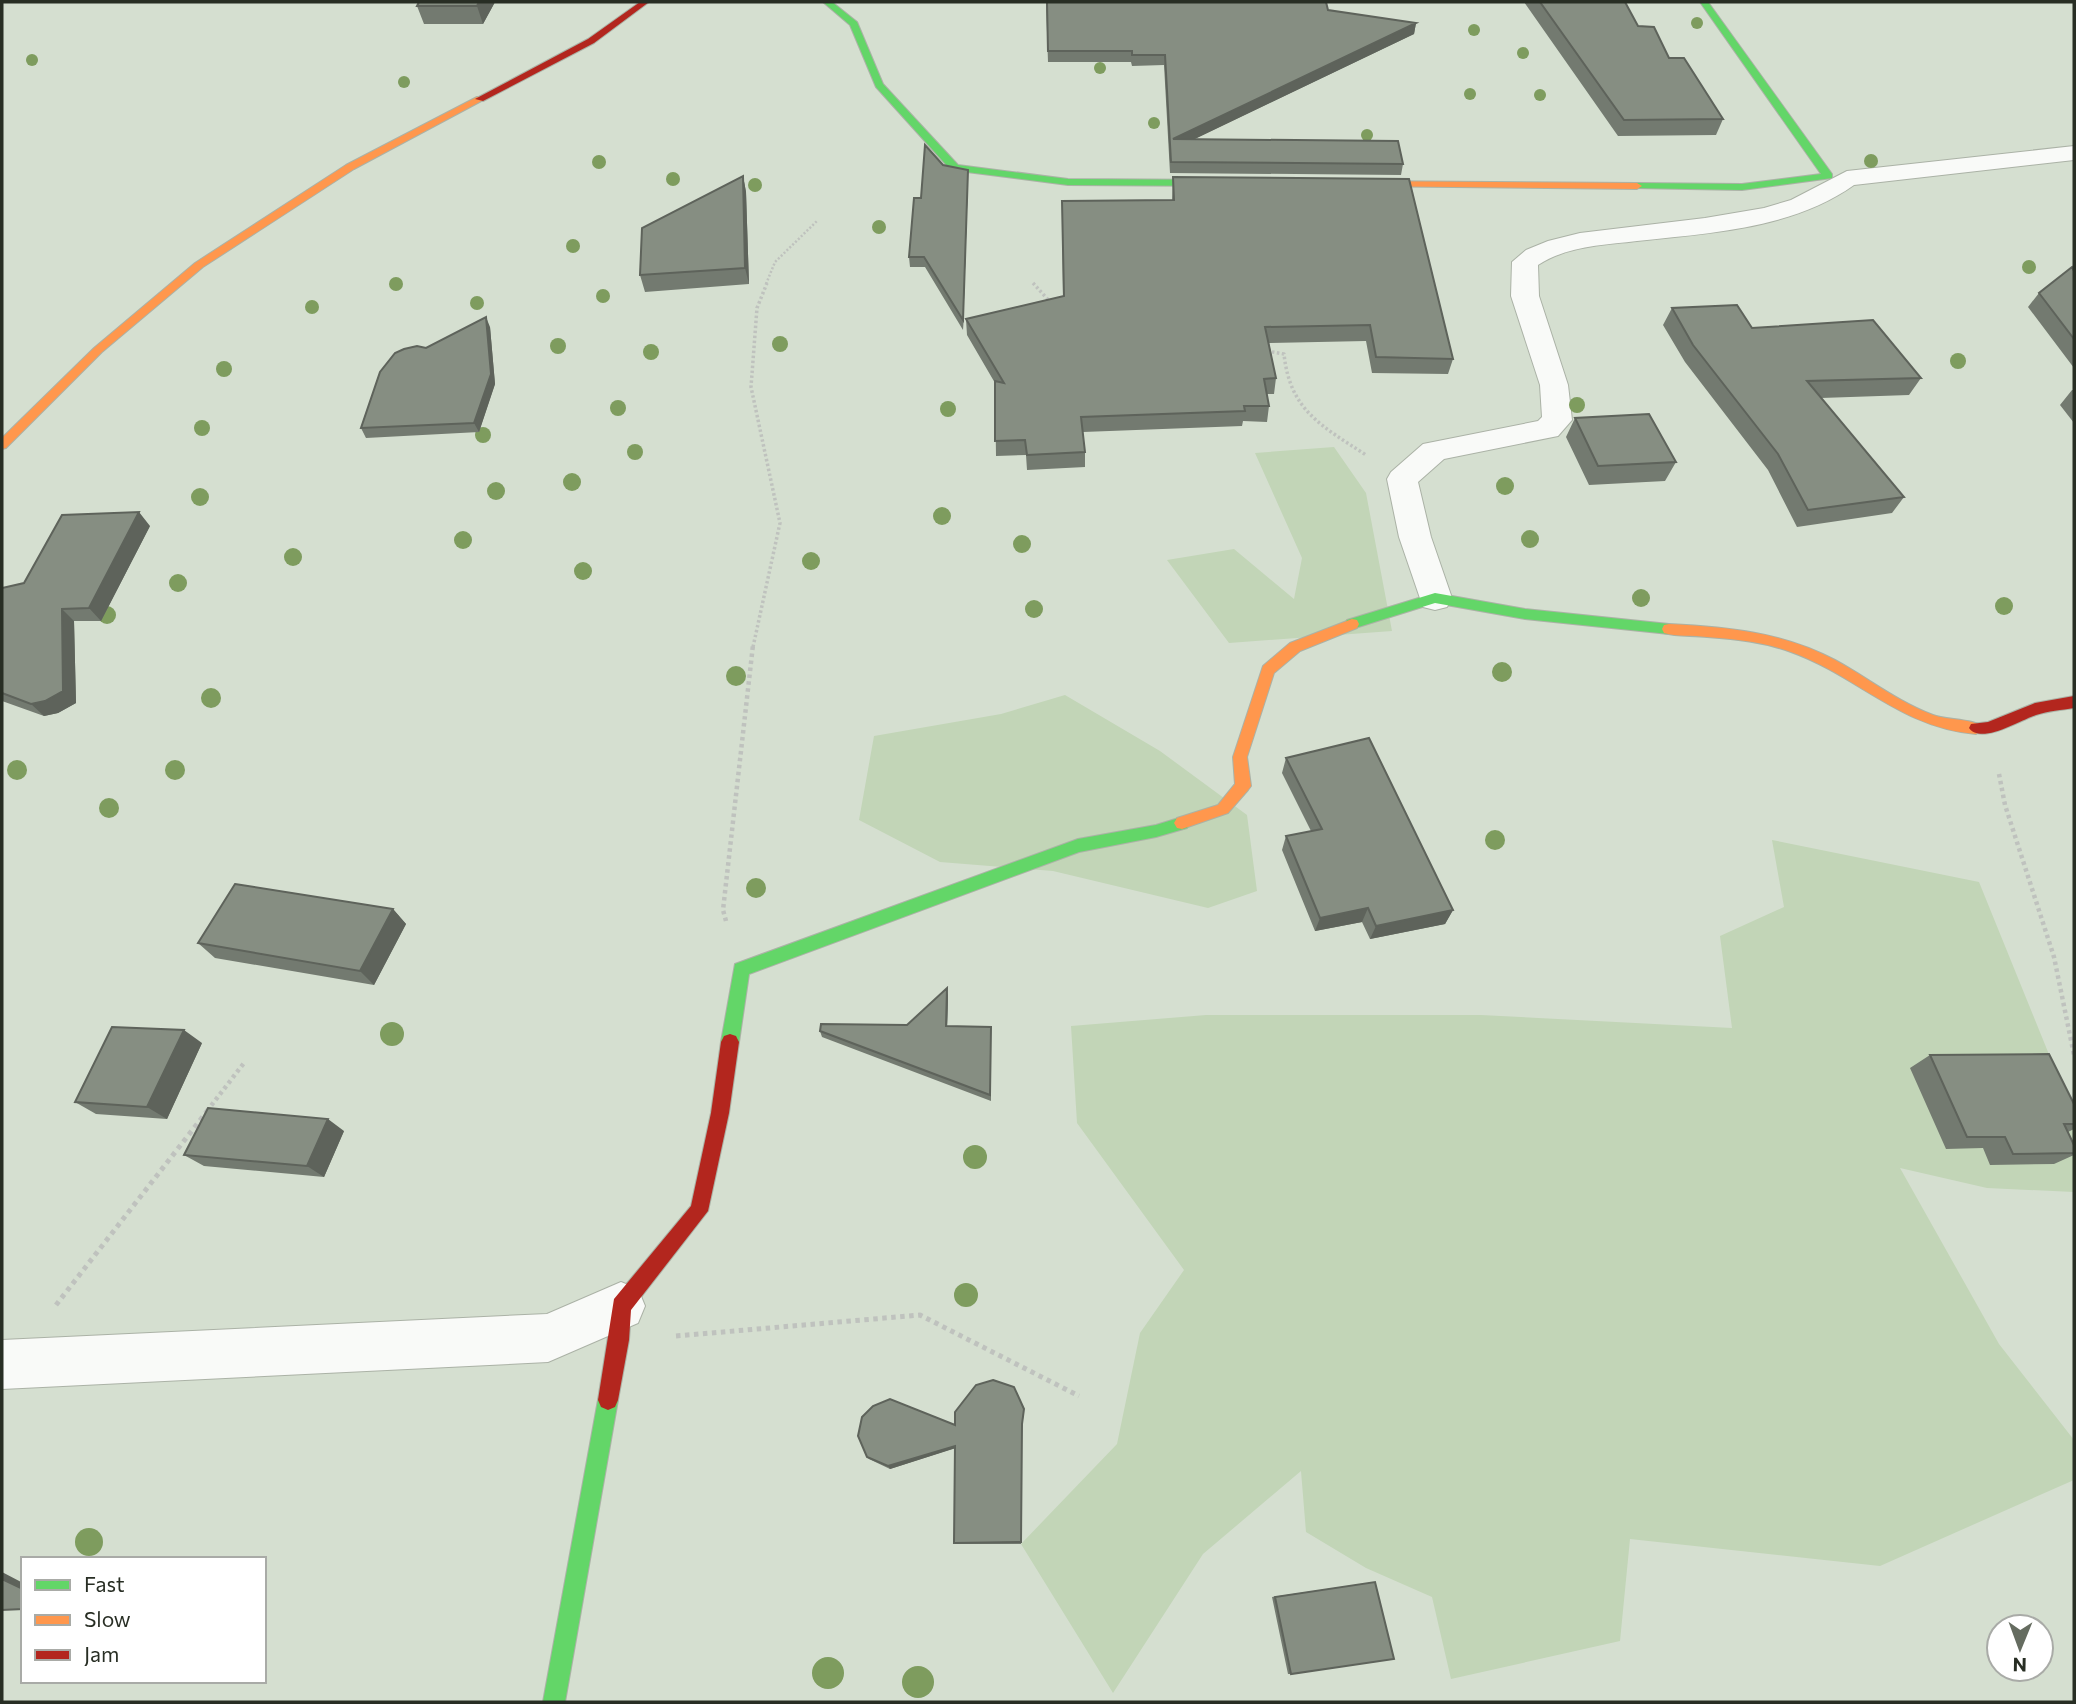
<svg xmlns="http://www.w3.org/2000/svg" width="2076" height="1704" viewBox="0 0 2076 1704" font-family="Commissioner,sans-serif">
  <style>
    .green { fill: #c2d5b7 }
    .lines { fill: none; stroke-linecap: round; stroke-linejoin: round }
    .street-casing { stroke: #abb2a6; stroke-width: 2 }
    .fast-casing { stroke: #abb2a6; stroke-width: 2 }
    .slow-casing { stroke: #abb2a6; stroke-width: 2 }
    .jam-casing { stroke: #abb2a6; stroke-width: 2 }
    .path-far3 { stroke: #bfc2be; stroke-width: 2.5; stroke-dasharray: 2 2; stroke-linecap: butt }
    .path-far2 { stroke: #bfc2be; stroke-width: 3.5; stroke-dasharray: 2.5 2.5; stroke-linecap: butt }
    .path-far1 { stroke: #bfc2be; stroke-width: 4.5; stroke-dasharray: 3.5 3.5; stroke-linecap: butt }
    .path { stroke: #bfc2be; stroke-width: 5; stroke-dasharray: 4.5 4.5; stroke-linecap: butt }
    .street { fill: #f9faf8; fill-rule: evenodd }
    .fast { fill: #63d668; fill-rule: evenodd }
    .slow { fill: #ff974d; fill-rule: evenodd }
    .jam { fill: #b3261e; fill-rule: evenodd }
    .tree { fill: #7e9c5e }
    .wall { fill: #737a70 }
    .shaded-wall { fill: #5e635b }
    .building { fill: #868e82; stroke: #5e635b; stroke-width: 2 }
  </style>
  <rect width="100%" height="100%" fill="#d5dfd0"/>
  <path class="green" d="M1334 447 1366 493 1392 631 1229 643 1167 560 1234 549 1294 599 1302 558 1255 453Z
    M1065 695 1160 751 1247 815 1257 891 1208 908 1053 871 940 862 859 820 874 736 1001 714Z
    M1772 840 1979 882 2074 1116V1192L1987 1188 1900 1168 1999 1344 2074 1440V1480L1880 1566 1630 1539 1620 1641 1451 1679 1432 1597 1366 1568 1306 1532 1301 1471 1203 1554 1113 1693 1021 1544 1117 1444 1140 1333 1184 1270 1077 1123 1071 1026 1206 1015H1481L1732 1028 1720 936 1784 907Z"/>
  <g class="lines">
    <g class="street-casing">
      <path id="street" d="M2074 146V160L1854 185C1792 229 1710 233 1637 241 1603 245 1567 246 1538 265L1539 296 1568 385 1572 420 1558 436 1444 459 1418 482 1431 537 1452 598 1447 607 1435 610 1423 607 1399 537 1387 479 1391 472 1423 444 1538 421 1542 417 1540 385 1511 296 1512 262 1526 250 1548 241 1580 233 1705 218 1764 208 1791 200 1847 171Z
        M621 1282 638 1289 645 1306 638 1323 548 1362 2 1389V1340L547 1314Z"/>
    </g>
    <g class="fast-casing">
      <path id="fast" d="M823 2H832L857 22 883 84 958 165 1068 179 1225 180 1230 183 1225 186 1068 185 951 170 876 87 850 25Z
        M1700 2H1708L1832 174V178L1742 190 1633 188 1632 186 1637 183 1742 184 1821 174Z
        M1435 593 1525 609 1669 624 1676 629 1669 634 1525 619 1435 603 1352 629 1345 624 1347 620Z
        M1182 817 1187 818 1190 823 1187 828 1156 837 1079 852 749 974 739 1042 736 1048 730 1050 724 1048 721 1042 735 964 1078 839 1156 825Z
        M608 1390 615 1393 618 1400 565 1702H543L598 1400 601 1393Z"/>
    </g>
    <g class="slow-casing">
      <path id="slow" d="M477 97 485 99 354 169 203 267 102 352 6 448 2 449V438L94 348 195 263 346 165Z
        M1359 181 1637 183 1642 186 1637 189 1355 186 1354 184Z
        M1352 619 1357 620 1359 624 1357 628 1300 651 1274 673 1247 757 1251 786 1248 790 1228 813 1182 829 1177 828 1174 823 1177 818 1218 805 1235 784 1233 757 1263 666 1290 643Z
        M1669 624C1727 627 1783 632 1835 660 1868 678 1898 702 1933 715 1946 720 1978 719 1983 728L1976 734C1901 728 1858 676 1791 652 1764 642 1735 639 1707 637 1693 635 1677 637 1664 633L1662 629 1664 625Z"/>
    </g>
    <g class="jam-casing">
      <path id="jam" d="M640 2H649L594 43 483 101 475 99 588 39Z
        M2074 696V708C2062 710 2048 711 2036 715 2020 720 1981 745 1969 728L1971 724 1988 722 2035 703Z
        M730 1034 736 1036 739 1042 729 1113 708 1211 631 1310 629 1340 618 1400 615 1407 608 1410 601 1407 598 1400 614 1299 691 1206 711 1113 721 1042 724 1036Z"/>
    </g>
    <path class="path-far3" d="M766 284 775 262 817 221"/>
    <path class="path-far2" d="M1033 283 1052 304
      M1267 351 1284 354C1290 411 1322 426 1366 455
      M753 647 780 523 751 387 757 308 767 283"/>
    <path class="path-far1" d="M1999 774 2005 805 2054 957 2074 1055
      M726 921 723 910 753 645
      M207 1111 244 1063"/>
    <path class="path" d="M56 1305 208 1110
      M676 1336 920 1315 1079 1396"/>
    <use href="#street" class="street"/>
    <use href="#fast" class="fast"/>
    <use href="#slow" class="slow"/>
    <use href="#jam" class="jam"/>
  </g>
  <g class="tree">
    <circle cx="1697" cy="23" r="6"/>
    <circle cx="1474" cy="30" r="6"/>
    <circle cx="1523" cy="53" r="6"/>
    <circle cx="32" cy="60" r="6"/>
    <circle cx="1100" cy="68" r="6"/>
    <circle cx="404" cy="82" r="6"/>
    <circle cx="1470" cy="94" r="6"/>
    <circle cx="1540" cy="95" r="6"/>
    <circle cx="1154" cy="123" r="6"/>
    <circle cx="1367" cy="135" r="6"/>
    <circle cx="1871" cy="161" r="7"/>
    <circle cx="599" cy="162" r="7"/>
    <circle cx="673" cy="179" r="7"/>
    <circle cx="755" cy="185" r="7"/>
    <circle cx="879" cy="227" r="7"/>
    <circle cx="573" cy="246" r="7"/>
    <circle cx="2029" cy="267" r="7"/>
    <circle cx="396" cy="284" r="7"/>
    <circle cx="603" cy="296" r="7"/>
    <circle cx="477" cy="303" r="7"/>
    <circle cx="312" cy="307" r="7"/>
    <circle cx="780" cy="344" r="8"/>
    <circle cx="558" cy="346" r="8"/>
    <circle cx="651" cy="352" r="8"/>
    <circle cx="1958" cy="361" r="8"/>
    <circle cx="224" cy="369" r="8"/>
    <circle cx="1577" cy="405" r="8"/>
    <circle cx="618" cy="408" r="8"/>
    <circle cx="948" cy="409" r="8"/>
    <circle cx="202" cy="428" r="8"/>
    <circle cx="483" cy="435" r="8"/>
    <circle cx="635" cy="452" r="8"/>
    <circle cx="572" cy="482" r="9"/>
    <circle cx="1505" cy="486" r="9"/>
    <circle cx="496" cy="491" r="9"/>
    <circle cx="200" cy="497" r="9"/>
    <circle cx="942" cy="516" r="9"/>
    <circle cx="1530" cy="539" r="9"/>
    <circle cx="463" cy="540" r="9"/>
    <circle cx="1022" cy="544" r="9"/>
    <circle cx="293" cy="557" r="9"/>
    <circle cx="811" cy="561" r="9"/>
    <circle cx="583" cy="571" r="9"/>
    <circle cx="178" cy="583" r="9"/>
    <circle cx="1641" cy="598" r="9"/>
    <circle cx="2004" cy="606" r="9"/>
    <circle cx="1034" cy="609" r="9"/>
    <circle cx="107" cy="615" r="9"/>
    <circle cx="1502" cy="672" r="10"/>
    <circle cx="736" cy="676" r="10"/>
    <circle cx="211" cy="698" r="10"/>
    <circle cx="17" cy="770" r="10"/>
    <circle cx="175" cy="770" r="10"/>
    <circle cx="109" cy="808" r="10"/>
    <circle cx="1495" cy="840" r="10"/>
    <circle cx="756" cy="888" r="10"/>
    <circle cx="392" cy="1034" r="12"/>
    <circle cx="975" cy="1157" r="12"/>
    <circle cx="966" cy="1295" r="12"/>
    <circle cx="89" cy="1542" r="14"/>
    <circle cx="828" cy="1673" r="16"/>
    <circle cx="918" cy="1682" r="16"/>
  </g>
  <path class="wall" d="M495 2 483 24H424L417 6Z
    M1046 2 1328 10 1416 23 1414 34 1194 139 1403 164 1401 175 1170 173 1164 65 1132 66 1131 62H1048Z
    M1524 2H1625L1638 26 1669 58 1723 119 1716 135 1618 136Z
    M968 170V179L963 330 925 267H910L909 257 921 198Z
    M743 176 746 192 749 284 645 292 640 275Z
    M1173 177 1453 359 1448 374 1372 373 1366 341 1269 343 1276 378 1274 394H1267L1269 406 1267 422 1243 421 1242 426 1083 432 1085 452V467L1027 470 1026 455 996 456 995 383 967 335 966 319 1063 296 1062 216 1172 200Z
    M2074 271V368L2028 307 2039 293Z
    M1672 308 1752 328 1921 378 1909 395 1821 398 1904 497 1892 513 1797 527 1768 470 1685 362 1663 325Z
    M490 327 495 384 479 432 366 438 361 428 426 348Z
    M2072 390H2074V423L2060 405Z
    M1575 418 1676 462 1665 481 1589 485 1566 437Z
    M150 526 101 621H74L76 703 58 713 44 716 2 701V588L24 583Z
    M1286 758 1453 910 1445 924 1370 939 1362 922 1315 931 1282 850 1286 836 1311 831 1282 773Z
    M393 909 406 924 374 985 215 958 198 943Z
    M948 995 947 1026 991 1034V1101L822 1037 820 1031 907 1025Z
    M202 1043 167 1119 96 1114 75 1102Z
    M1930 1055 2074 1104V1129L2068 1132 2074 1145V1155L2054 1164 1990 1165 1983 1148 1946 1149 1910 1068Z
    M344 1131 324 1177 204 1166 184 1155Z
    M1024 1412 1022 1427 1021 1544H955L954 1543 955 1448 890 1469 869 1459 867 1457 955 1425Z
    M1375 1582 1291 1674H1288L1272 1597Z"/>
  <path class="shaded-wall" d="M479 2H495L483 24 477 6Z
    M1416 23 1414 34 1172 150 1173 139Z
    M968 170V179L963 330V320Z
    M743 176 746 192 749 284 745 268Z
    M486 317 490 327 495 384 479 432 474 423Z
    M139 512 150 526 101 621 89 608Z
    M62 609 74 621 76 703 58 713 44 716 31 704Z
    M1368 908 1362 922 1315 931 1320 918Z
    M393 909 406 924 374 985 360 971Z
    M1453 910 1445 924 1370 939 1376 926Z
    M947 988 948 995 947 1033 946 1026Z
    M184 1030 202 1043 167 1119 147 1107Z
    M328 1119 344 1131 324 1177 307 1166Z
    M955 1446 956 1448 890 1469 888 1466Z
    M2 1572 23 1583V1589L2 1579Z"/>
  <path class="building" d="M419 2H479L477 6H417Z
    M1047 2H1326L1328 10 1416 23 1173 139 1398 141 1403 164 1171 162 1165 55H1132V51H1048Z
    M1540 2H1625L1638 26 1654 27 1669 58H1684L1723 119 1624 120Z
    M925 145 943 165 968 170 963 320 924 257H909L914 198H921Z
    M743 176 745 268 640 275 642 228Z
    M1173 177 1409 179 1453 359 1376 357 1370 325 1265 327 1276 378 1264 379 1269 406H1244L1245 411 1081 417 1085 452 1027 455 1025 440 995 441V381L1004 383 966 319 1064 296 1062 201 1174 200Z
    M2072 267 2074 271V339L2039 293Z
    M1737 305 1752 328 1873 320 1921 378 1807 381 1904 497 1808 510 1778 454 1693 345 1672 308Z
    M486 317 491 374 474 423 361 428 380 372 395 353 404 349 417 346 426 348Z
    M1649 414 1676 462 1598 466 1575 418Z
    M139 512 89 608 62 609 63 691 45 701 31 704 2 693V588L24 583 62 515Z
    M1369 738 1453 910 1376 926 1368 908 1320 918 1286 836 1322 829 1286 758Z
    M235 884 393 909 360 971 198 943Z
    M947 988 946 1026 991 1027 990 1095 820 1031 821 1024 907 1025Z
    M112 1027 184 1030 147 1107 75 1102Z
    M2049 1054 2074 1104V1124H2064L2074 1145V1153L2013 1154 2005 1137H1967L1930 1055Z
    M208 1108 328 1119 307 1166 184 1155Z
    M993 1380 1014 1387 1024 1409 1022 1424 1021 1542 954 1543 955 1446 888 1466 867 1457 858 1436 862 1417 873 1406 890 1399 955 1425V1412L976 1385Z
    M2 1579 23 1589V1609L2 1610Z
    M1375 1582 1394 1659 1291 1674 1275 1597Z"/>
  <rect width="2076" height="1704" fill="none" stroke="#282e24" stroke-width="7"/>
  <rect x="21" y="1557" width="245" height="126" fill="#ffffff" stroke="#a9aba7" stroke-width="2"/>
  <rect x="35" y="1580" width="35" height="10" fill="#63d668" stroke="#a9aba7" stroke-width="2"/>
  <text x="84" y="1592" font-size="21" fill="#282e24">Fast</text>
  <rect x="35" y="1615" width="35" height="10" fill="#ff974d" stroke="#a9aba7" stroke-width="2"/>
  <text x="84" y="1627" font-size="21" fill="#282e24">Slow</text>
  <rect x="35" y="1650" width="35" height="10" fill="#b3261e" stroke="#a9aba7" stroke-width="2"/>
  <text x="84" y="1662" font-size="21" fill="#282e24">Jam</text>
  <g transform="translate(2020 1648) rotate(181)"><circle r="33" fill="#ffffff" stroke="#a9aba7" stroke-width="2"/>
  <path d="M0-5L12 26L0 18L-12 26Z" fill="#656c60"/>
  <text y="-10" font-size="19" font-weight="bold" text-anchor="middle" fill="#282e24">N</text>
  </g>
</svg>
